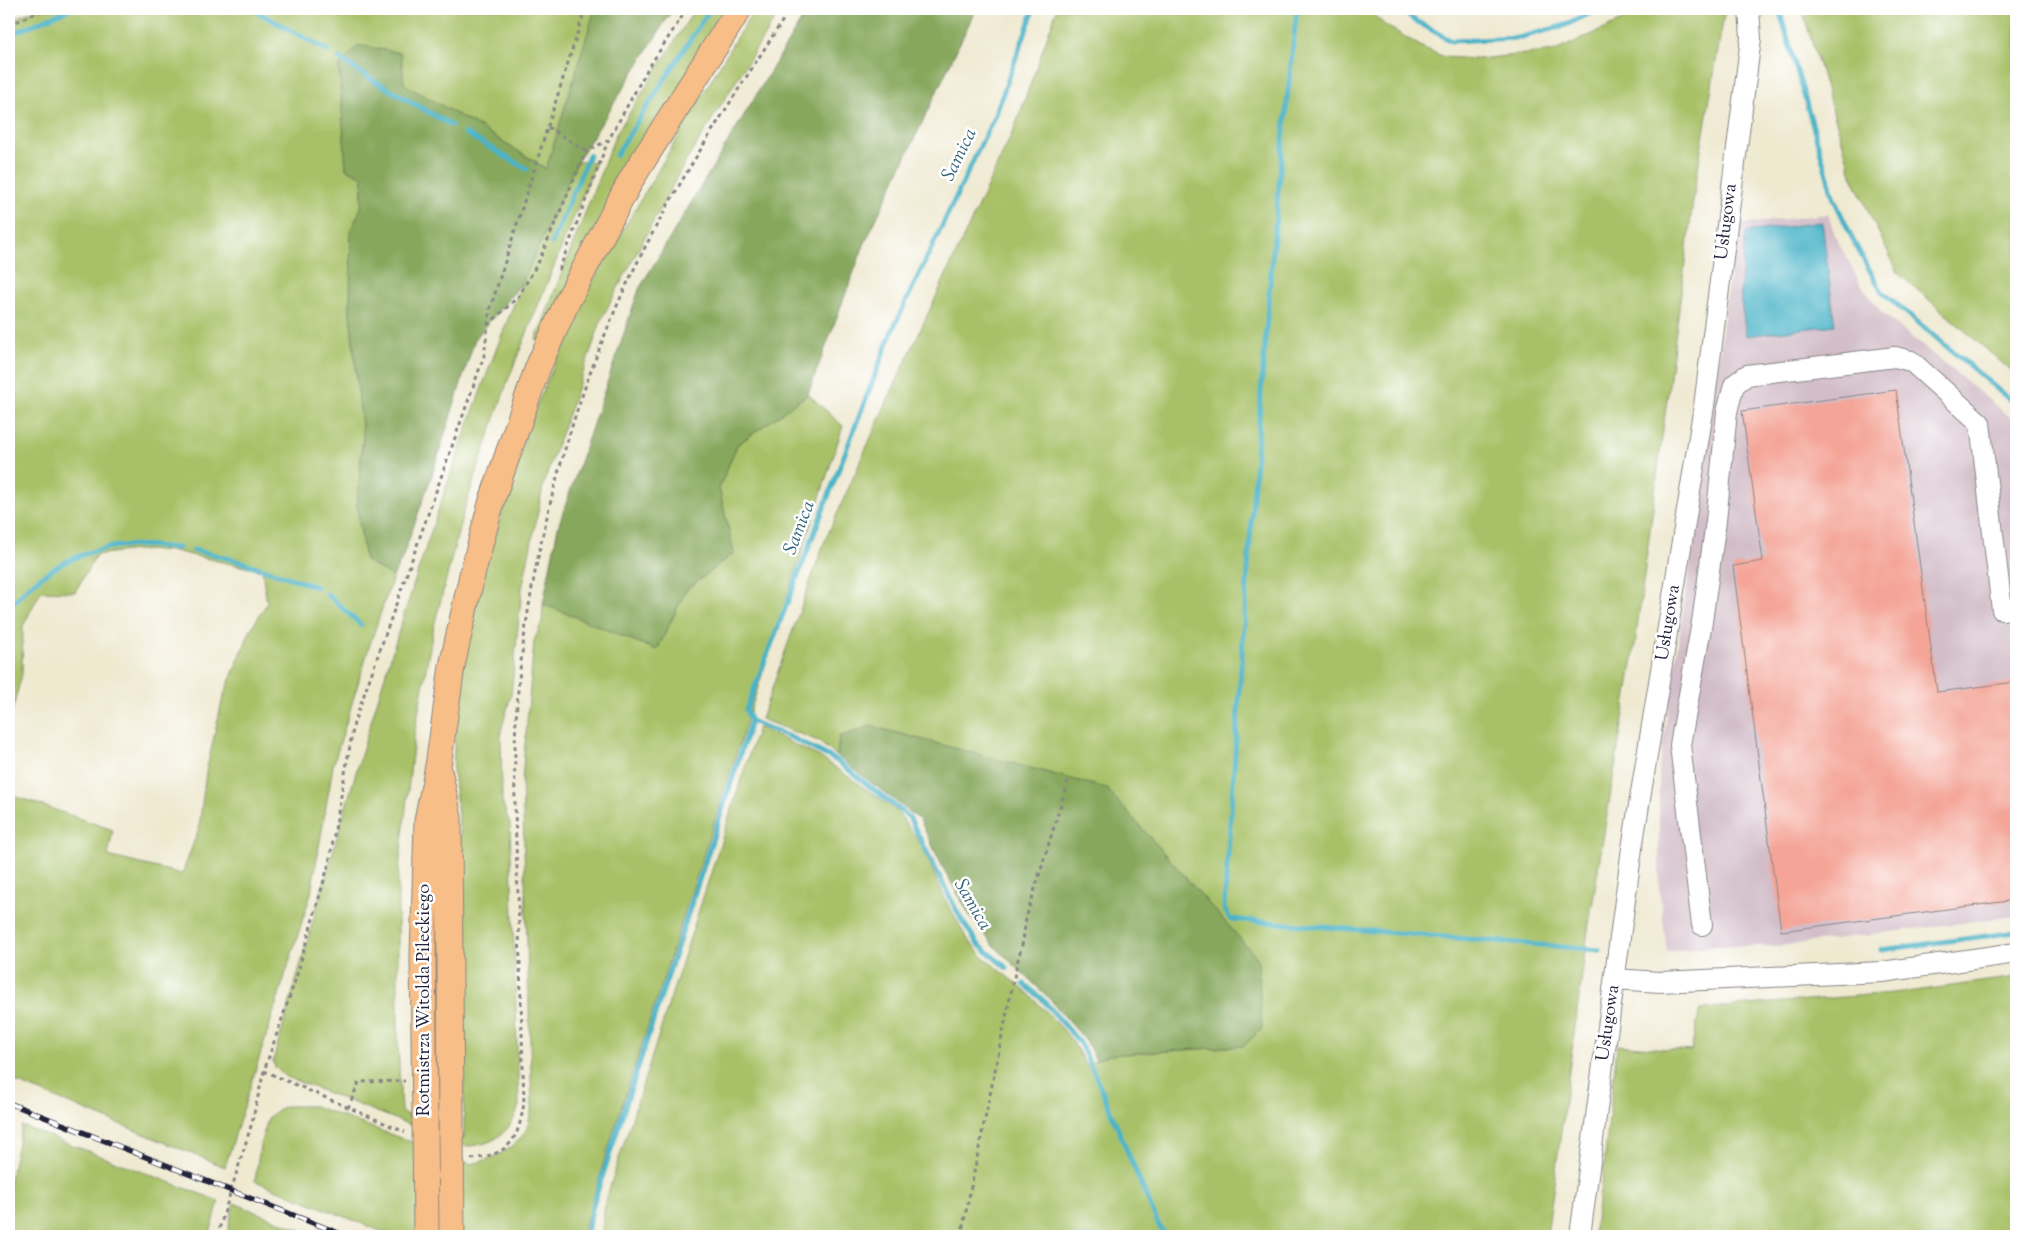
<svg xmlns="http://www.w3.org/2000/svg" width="2025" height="1245" viewBox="0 0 2025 1245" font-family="'Sorts Mill Goudy',serif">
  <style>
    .industrial { fill: #d2bdc8 }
    .green { fill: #a8c167; stroke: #657251 }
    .forest { fill: #86a75c; stroke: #54644c }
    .water { fill: #49b3c7; stroke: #366a81 }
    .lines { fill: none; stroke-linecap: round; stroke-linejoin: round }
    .stream { stroke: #49b3c7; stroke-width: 5 }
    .building { fill: #f4a598 }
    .minor-casing { stroke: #888686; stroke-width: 22 }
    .major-casing { stroke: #888686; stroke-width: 27 }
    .path { stroke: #888686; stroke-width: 3; stroke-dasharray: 4 4; stroke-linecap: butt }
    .minor { stroke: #fff; stroke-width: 20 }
    .major { stroke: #f7be87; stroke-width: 25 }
    .rail-casing { stroke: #22223b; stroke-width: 5.5 }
    .rail { stroke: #fff; stroke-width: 4; stroke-dasharray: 11; stroke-linecap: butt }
    .major-bridge-casing { stroke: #888686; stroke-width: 27; stroke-linecap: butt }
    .major-bridge { stroke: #f7be87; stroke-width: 25 }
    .labels { text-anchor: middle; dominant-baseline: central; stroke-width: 5; stroke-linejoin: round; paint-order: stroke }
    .street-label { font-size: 18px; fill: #22223b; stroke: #fff }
    .water-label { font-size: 19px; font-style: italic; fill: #34637a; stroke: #fff }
  </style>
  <rect width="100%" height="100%" fill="#fff"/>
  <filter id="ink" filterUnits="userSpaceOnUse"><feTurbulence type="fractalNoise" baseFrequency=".02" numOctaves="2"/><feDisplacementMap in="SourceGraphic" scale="10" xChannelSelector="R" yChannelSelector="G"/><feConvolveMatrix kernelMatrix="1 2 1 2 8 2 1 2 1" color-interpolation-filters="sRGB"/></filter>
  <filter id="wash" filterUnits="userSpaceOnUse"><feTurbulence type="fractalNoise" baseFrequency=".0096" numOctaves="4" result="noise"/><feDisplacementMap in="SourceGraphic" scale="20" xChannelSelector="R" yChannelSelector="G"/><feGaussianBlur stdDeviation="1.12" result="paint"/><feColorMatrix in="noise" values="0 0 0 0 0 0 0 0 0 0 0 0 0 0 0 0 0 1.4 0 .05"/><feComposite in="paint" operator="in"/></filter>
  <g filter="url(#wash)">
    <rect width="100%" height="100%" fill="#efe9d0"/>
    <path class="industrial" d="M1828 214 1836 238 1860 283 1881 312 2016 422V916L1779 946H1717L1667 952 1659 887V768L1697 520 1736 225Z"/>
    <path class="green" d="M37 9H595L547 169 481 128 403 84 345 133 346 169 363 176 361 208 351 230 350 313 363 436 357 506 365 560 393 577 369 647 333 766 311 893 225 1167 9 1079V794L113 830 108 856 182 874 199 828 206 772 223 697 251 629 267 603 262 571 174 551 135 550 96 555 75 592 41 591 23 626 22 674 9 723V21Z
      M695 9H727L540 341 536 339 615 136Z
      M755 9H781L683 166 603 316 544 482 522 589 511 695 501 731 502 802 510 824 519 1105C512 1132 493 1146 465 1146L284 1076 275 1067 273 1061C348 799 419 537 522 284 538 243 558 203 577 162H596L508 380 464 510 433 630 414 737 398 879V1043L401 1112 464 1138 463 863 453 769 457 693 479 588 531 418 584 296 735 40Z
      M1057 9H1367L1385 25 1422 47 1444 57 1478 59 1555 51 1648 9H1725L1695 186 1634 652 1588 930 1547 1236H601L605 1202 758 727 820 757 896 810 922 846 947 903 966 937 982 956 1030 995 1058 1024 1073 1042 1086 1066 1096 1060 1109 1055 1243 1046 1258 959 1106 788 839 737 837 756 818 741 761 719 824 543 884 408 1015 127Z
      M1802 9H2016V375L1898 273 1854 181Z
      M808 394 843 426 606 1155 582 1236H393L255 1181 260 1146 268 1118 277 1110 285 1106H314L471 1164C492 1159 515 1150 526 1130 529 1123 530 1114 532 1107L522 780 534 641 542 622 543 604 657 650 686 590 733 553 719 488 737 445Z
      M2016 977V1236H1593L1604 1165 1617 1045 1691 1051 1700 1009 1915 991Z
      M22 1126 219 1201 209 1236H9V1183Z
      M234 1203 316 1236H230L227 1234Z"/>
    <path class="forest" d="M595 9H673L577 162 522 283 475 339 432 475 403 556 393 577 365 560 357 506 363 436 350 313 351 230 361 208 363 177 346 169 339 67 358 45 401 53 404 84 481 128 546 169Z
      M808 9H976L864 245 808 394 737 445 719 488 734 553 686 590 657 650 543 604 558 527 639 289Z
      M871 726 1106 788 1258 959 1262 1029 1243 1046 1109 1055 1096 1060 1086 1041 1048 997 994 946 971 918 941 864 920 820 837 756 839 737Z"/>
    <path class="water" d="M1822 222 1835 325 1746 336 1740 293 1746 232Z"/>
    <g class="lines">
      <path class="stream" d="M252 9 328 51
        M1297 9C1263 308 1246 608 1224 908L1230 919 1599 950
        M1400 9 1411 18 1451 41 1518 38 1566 25 1599 9
        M1779 9 1834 199 1855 244 1882 292 2016 405
        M9 35 70 9
        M339 58 366 76 451 125
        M465 133 527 169
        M616 155 710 9
        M552 243 589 155
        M193 550C235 558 275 573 316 587
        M327 594 361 625
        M9 609C31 578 68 556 106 548 129 543 155 546 179 548
        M1881 950 2016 932
        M1007 968 978 944 961 919 909 817 836 760 792 738 751 721 746 710 892 331 995 115 1034 9
        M1024 984 1043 1000 1080 1043 1096 1077 1158 1224 1166 1236
        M586 1236 593 1205 751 721"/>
    </g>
    <g id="blocks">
      <path class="building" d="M1896 390 1937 692 2016 682V900L1781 931 1733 566 1763 561 1742 411Z"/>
    </g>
  </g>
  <g filter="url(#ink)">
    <use href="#blocks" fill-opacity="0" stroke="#888686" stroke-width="1"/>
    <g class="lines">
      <g class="minor-casing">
        <path id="minor" d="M1702 925 1680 745 1702 622 1716 521 1727 412 1734 385 1747 375 1895 357 1911 361 1980 423 2002 610 2016 608
          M1615 979 1660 982 1882 972 2016 953
          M1580 1236 1632 848 1704 406 1751 38 1749 9"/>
      </g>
      <g class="major-casing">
        <path id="major" d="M440 775 449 818 451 1133
          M425 1122 423 956 427 821 438 766 452 666 472 575 492 500 538 367 568 300 632 178 739 9"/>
      </g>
      <path class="path" d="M124 9 127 12
        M9 25 45 9
        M548 127 586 151
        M559 270 608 141 647 70 687 9
        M488 325 518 297 539 261 586 151 607 141
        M264 1071 405 1132
        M348 1108 359 1082 405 1081
        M471 1159C511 1154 518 1140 524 1103 522 1033 520 963 518 894 515 823 512 750 519 679 533 549 567 419 620 299 666 197 730 103 790 9
        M217 1236 251 1126 264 1071 296 978 329 863 354 723 484 356 490 309 585 9
        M961 1236 1017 963 1023 941 1026 918 1069 778"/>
      <use href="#minor" class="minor"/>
      <use href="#major" class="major"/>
      <g class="rail-casing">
        <path id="rail" d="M9 1103 346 1236"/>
      </g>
      <use href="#rail" class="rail"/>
      <g class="major-bridge-casing">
        <path id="major-bridge" d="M425 1122 426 1236
          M451 1133 452 1236"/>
      </g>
      <use href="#major-bridge" class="major-bridge"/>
    </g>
  </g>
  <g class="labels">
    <g class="street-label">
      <text transform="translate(1727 222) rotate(-83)">Usługowa</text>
      <text transform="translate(1669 623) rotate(-81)">Usługowa</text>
      <text transform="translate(425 1000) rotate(-90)">Rotmistrza Witolda Pileckiego</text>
      <text transform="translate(1609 1023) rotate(-82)">Usługowa</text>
    </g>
    <g class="water-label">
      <text transform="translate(960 155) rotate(-64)">Samica</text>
      <text transform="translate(800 528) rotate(-69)">Samica</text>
      <text transform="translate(972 905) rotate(60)">Samica</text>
    </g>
  </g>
  <rect width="2025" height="1245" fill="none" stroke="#fff" stroke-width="30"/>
</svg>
